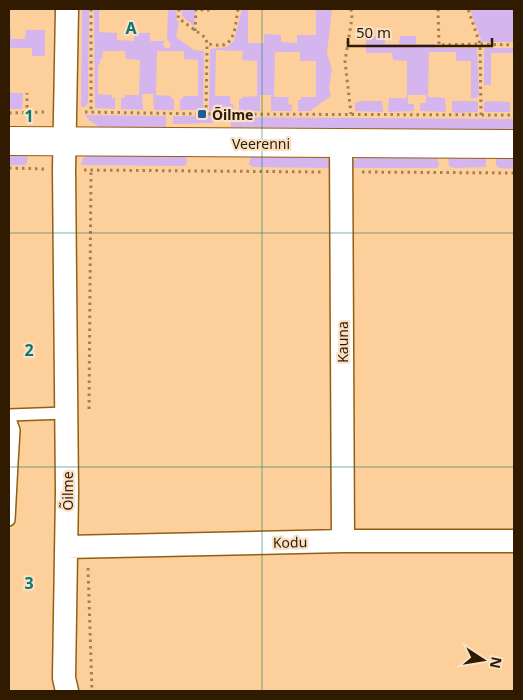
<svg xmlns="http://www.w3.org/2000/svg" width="523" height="700" viewBox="0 0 523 700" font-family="'Noto Sans',sans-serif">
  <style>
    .green { fill: #d5b5ed }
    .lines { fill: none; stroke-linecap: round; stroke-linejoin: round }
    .service-casing { stroke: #925f13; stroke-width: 14 }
    .minor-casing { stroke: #925f13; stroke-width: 25 }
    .tertiary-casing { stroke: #925f13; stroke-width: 30 }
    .path { stroke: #a27f56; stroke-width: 3; stroke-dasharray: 2.5 4; stroke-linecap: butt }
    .service { stroke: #fff; stroke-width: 11 }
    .minor { stroke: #fff; stroke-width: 22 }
    .tertiary { stroke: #fff; stroke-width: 28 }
    .grid { fill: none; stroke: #0f766e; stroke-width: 1; stroke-opacity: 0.55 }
    .poi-dot { fill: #245d94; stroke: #f8e1c7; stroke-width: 2 }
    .labels { text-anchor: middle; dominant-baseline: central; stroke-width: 4.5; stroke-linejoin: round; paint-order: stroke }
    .poi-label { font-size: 14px; font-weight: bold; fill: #301b00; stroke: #f8e1c7; text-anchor: start }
    .street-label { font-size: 14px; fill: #301b00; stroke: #f8e1c7 }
    .grid-label { font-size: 16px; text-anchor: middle; font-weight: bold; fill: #0f766e; stroke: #f8e1c7; stroke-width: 4.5; stroke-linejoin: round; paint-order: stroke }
  </style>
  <rect width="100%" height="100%" fill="#fdcf9a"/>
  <path class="green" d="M82 9H89L88 102 85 107H81Z
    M94 9H99V32L117 33V40L134 41V33H150V41H165L163 44 165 48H169L171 44 167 40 168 9H177L176 18 179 23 176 37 194 50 204 51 203 110H180V99H183V96H198V60L184 59V51H157L156 95 171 96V98L174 99V110H154L153 94H142L143 110 121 109V98H124L125 95H139L140 60 126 59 125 51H103L102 59H100V65H98V94L112 95V98H115V109L95 108Z
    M182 9H195L194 26 182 16Z
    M242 9H248V43H264V34L281 35V42L297 43V35H316V9H332L327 53 332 69 329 88 331 96 310 111H298V100H301V97H316V61H300V52H275L274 97H289L288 104 292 105V111H271V95H260V111H239V99H242V97L257 96V61L242 60 243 51 216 50 215 96H230V104H233L234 111H209L210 49 227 47 234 41Z
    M470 9H514V42H482Z
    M9 30H11V39H25L26 30H45V56H32V48H9Z
    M366 36H385V44H399L400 36H416V44H435V48H477L479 95 477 98H471V61H456V52H429L428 97 445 98 446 112 420 111V103H426V95H408V104H414V111L388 112 389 98H407V61L393 60 392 53H366Z
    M486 48H514V53H491V85H484V49Z
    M9 93H23L22 109H9Z
    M362 101H382L383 112 355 111V103Z
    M452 101H477L478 103V112L455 113 452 111Z
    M486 101 510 102V112H485L484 111V103Z
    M85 115 166 116V127H99L89 120Z
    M173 116H213V123L173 124Z
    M231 117 514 119V130L231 127Z
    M9 153 28 154 27 163 25 165H9Z
    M91 154 185 155 187 160 186 165 182 166 81 165 83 158Z
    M251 155 321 156 327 158 333 168 253 167 249 165Z
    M362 155 437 156 439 166 437 168H349L351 162Z
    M448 156 486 157V167L454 168 449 166Z
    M496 157H514V169L499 168 496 165Z"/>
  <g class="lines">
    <g class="service-casing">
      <path id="service" d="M9 415 66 413
        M9 416 14 430 12 463H9
        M9 520 12 463"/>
    </g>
    <g class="minor-casing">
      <path id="minor" d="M67 9 64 169 67 492 64 678 67 691
        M341 143 343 541
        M66 547 343 541H514"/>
    </g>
    <g class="tertiary-casing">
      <path id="tertiary" d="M9 141 514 144"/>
    </g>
    <path class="path" d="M91 9V112
      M179 9 178 18 206 38 207 44C212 44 218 46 223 45 236 42 236 19 238 9
      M201 9 202 10H213L214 9
      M351 9 352 18 345 61 351 114
      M438 9 439 45 480 44 468 9
      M195 31 196 9
      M85 112 202 114 514 115
      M9 113 46 112
      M27 114V93
      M206 114 207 44
      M481 115 480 44 514 45
      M9 168 46 169
      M84 170 321 172
      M362 172 514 173
      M89 409 91 170
      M88 568 92 691"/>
    <use href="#service" class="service"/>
    <use href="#minor" class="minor"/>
    <use href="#tertiary" class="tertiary"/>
  </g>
  <path class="grid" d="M262 9V691M9 233H514M9 467H514"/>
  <rect class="poi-dot" x="197" y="109" width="10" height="10" rx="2.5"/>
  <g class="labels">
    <g class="poi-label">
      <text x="212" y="114">Õilme</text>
    </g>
    <g class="street-label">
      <text x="261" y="143">Veerenni</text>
      <text transform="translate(342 342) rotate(-90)">Kauna</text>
      <text transform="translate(67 491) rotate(-90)">Õilme</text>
      <text transform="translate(290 542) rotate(-1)">Kodu</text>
    </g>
  </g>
  <g class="grid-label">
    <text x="131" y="34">A</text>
    <text x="29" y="122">1</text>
    <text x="29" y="356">2</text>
    <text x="29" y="589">3</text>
  </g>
  <rect width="523" height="700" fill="none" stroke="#301b00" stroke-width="20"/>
  <g transform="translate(483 660) rotate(102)" stroke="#f8e1c7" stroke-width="4" paint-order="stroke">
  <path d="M0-4L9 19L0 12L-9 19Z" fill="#301b00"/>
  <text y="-8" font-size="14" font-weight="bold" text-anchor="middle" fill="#301b00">N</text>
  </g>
  <path d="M348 38v8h144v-8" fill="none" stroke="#301b00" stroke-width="2.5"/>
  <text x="356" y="38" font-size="15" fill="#301b00" stroke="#f8e1c7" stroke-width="4" paint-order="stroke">50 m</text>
</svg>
